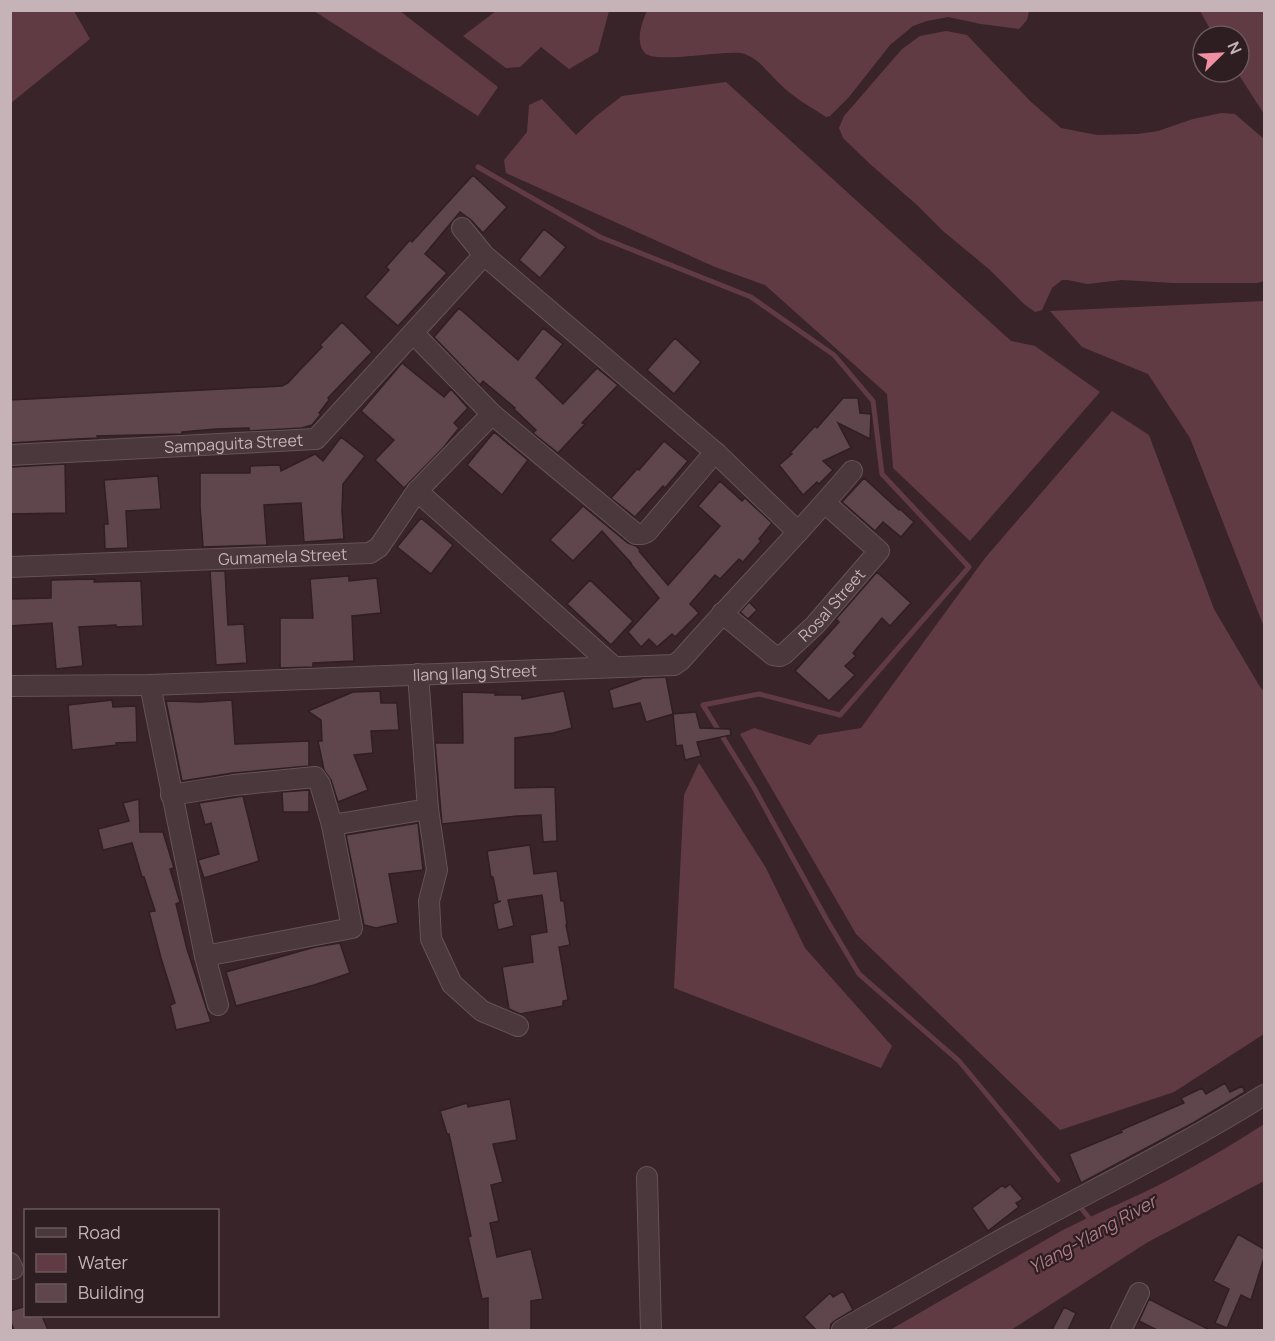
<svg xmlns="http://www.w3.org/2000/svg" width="1275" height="1341" viewBox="0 0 1275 1341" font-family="Manrope,sans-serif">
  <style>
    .water { fill: #613b44 }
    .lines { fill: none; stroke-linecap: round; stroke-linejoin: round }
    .stream { stroke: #613b44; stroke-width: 5 }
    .building { fill: #5e464c; stroke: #301f23; stroke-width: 1.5 }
    .minor-casing { stroke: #645357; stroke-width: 22 }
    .minor { stroke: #4a383c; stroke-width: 20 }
    .labels { text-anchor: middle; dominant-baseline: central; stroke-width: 4.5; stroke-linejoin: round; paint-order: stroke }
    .street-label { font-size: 16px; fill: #c5b3b7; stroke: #2e1d21 }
    .water-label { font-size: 18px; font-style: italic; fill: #aa7d88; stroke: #2e1d21 }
  </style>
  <rect width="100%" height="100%" fill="#392429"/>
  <path class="water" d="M11 10 74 11 90 39 11 103Z
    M314 11H400L498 87 478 116Z
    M496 11V10L609 11 598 52 569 69 541 47 520 67 506 68 463 36Z
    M647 11V10L1029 11 1027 20 1019 29 981 24 948 17 927 21 913 26 890 45 849 97 830 116 826 117C811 107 794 98 781 85 769 74 762 62 747 55 741 52 735 53 728 53 712 53 657 62 646 54 634 43 642 22 647 11Z
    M1200 11H1264V114L1237 72H1239V36H1214Z
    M946 31 967 35 1030 101 1061 128 1097 135 1138 134 1158 131 1193 119 1221 113 1235 114 1264 139V281L1257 283H1173L1122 280 1087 284 1068 280H1062L1052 288 1042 310 1035 312 1024 304 990 270 943 231 917 205 870 164 843 138 839 128 844 116 902 49 920 36Z
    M726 82 1011 341 1035 346 1100 392 970 541 893 468 887 394 765 285 715 267 506 173 504 160 527 132 529 105 542 99 576 135 595 117 622 96Z
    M1264 301V627L1190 438 1148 374 1082 347 1050 311Z
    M1112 411 1149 435 1214 609 1260 687 1264 691V1034L1174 1092 1060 1130 856 934 740 734 754 728 810 745 818 735 861 728 985 558Z
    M699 763 766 868 805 948 892 1046 881 1068 674 988 684 795Z
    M1264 1124V1181L1148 1242 1011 1330H890L1061 1231C1092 1215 1125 1202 1157 1186 1194 1167 1229 1147 1264 1124Z"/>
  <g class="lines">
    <path class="stream" d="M478 167 600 237 751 297 834 355 873 401 882 474 969 567 840 715 759 694 703 705 753 786 828 922 859 974 959 1061 1058 1180
      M1078 1204 1093 1223"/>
  </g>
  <path class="building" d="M473 175 507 207 483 233 471 220 460 212 425 254 447 273 398 326 365 297 389 270 386 267 410 240 412 242Z
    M544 229 566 247 540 278 519 260Z
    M459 308 518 360 543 328 563 344 536 378 563 404 597 368 618 385 582 423 585 424 558 453 533 433 536 430 514 409 515 408 483 381 480 385 434 337Z
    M342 322 372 352 328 398 329 400 319 413 321 414 312 425 302 428 249 431V428L216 429 182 432V434L97 436 98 438 77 439 10 443V400L282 386 288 383 298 372 322 347 320 345Z
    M675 338 701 362 674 394 647 370Z
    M402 363 444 397 451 389 468 408 454 423 459 428 443 448 404 488 375 460 394 440 361 411Z
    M843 398H858L860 413 871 414 870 439 838 423 851 448 823 461 833 470 819 484 817 482 803 495 779 465 792 454 790 453 815 426 817 428Z
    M494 432 528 460 502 495 467 465Z
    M341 437 365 456 343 484 342 511 344 539 304 542 301 503 282 504 264 505 267 545 203 547 200 506V473H250V466L280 465 281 471 315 454 323 461Z
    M664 441 688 461 665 488 663 486 635 517 611 498 637 469 639 470Z
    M65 464 66 513 10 514V467Z
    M158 476 161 509 126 511 128 548 105 549 104 524H108L104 480Z
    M864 478 899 510 900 509 914 522 901 537 883 522 875 531 842 502Z
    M720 481 742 501 745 498 772 523 759 539 761 541 743 562 739 559 720 579 715 575 690 604 699 613 675 637 672 634 657 647 649 639 641 647 628 632 659 598 630 563H631L602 531 573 561 550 540 583 506 628 543 636 546 640 550 639 551 668 585 720 526 698 506Z
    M421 518 453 545 431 574 397 547Z
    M210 571H225L228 625 244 624 247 663 216 665Z
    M877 572 911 603 890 626 882 618 853 653 856 656 845 666 855 675 829 701 795 671 839 622 836 619Z
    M349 576V581L377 578 381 613 352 616 354 661 313 663V667L280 668V618H313L310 579Z
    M95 579 94 582 141 581 143 626 116 627V625L79 627 83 666 56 669 52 623 10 626V599L51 598V580Z
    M590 580 633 621 611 645 567 604Z
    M749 602 757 610 748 619 740 612Z
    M666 677 673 714 696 712 700 728 730 729 731 735 697 742 701 756 685 760 682 745 676 746 673 714 646 722 640 703 613 709 609 690 643 678Z
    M380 691 381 703H397L399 730 371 731 373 753 354 755 368 790 338 802 331 780 324 770 318 741H322L321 720 308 711 353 692Z
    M564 691 572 728 553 733 515 738V788L555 787 557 841 543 842 541 815 517 816 442 824 435 743H463L462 692 496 693 495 695H522V699Z
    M112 700 113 707 136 706 137 742 116 743 117 745 72 750 68 705Z
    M232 700 235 744 309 741V766L233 773 182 781 166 701 200 702Z
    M309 790V812H283L282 792Z
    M243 796 259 861 204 878 198 860 219 854 211 823 205 825 199 803Z
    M139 799 140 832H163L174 868 170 869 180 902 176 904 187 949 211 1022 176 1030 170 1005 175 1003 161 958 149 912 155 911 144 877H142L132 843 103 850 98 829 129 821 123 803Z
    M418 823 423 870 389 874 398 923 376 928 364 925 346 835Z
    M530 845 534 874 557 871 561 901H564L567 925H566L570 945 559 947 568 1000 563 1001V1006L520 1014 509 1009 502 967 533 962 530 935 547 932 542 895 508 900 514 926 498 930 493 904 501 901 498 902 493 877H491L487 851Z
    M340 943 350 973 314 985 236 1006 226 972 315 947Z
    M1225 1083 1230 1092 1242 1086 1245 1092 1193 1123 1081 1183 1069 1154 1122 1132 1121 1130 1184 1103 1181 1098 1202 1088 1206 1094Z
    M510 1099 517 1140 493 1144 503 1182 491 1185 499 1221 490 1223 497 1257 531 1249 543 1299 531 1301V1330H488V1298L482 1299 468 1237 471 1236 449 1134H447L440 1111 467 1103 468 1107Z
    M1010 1184 1023 1199 1016 1203 1019 1207 988 1231 972 1208 1003 1185 1005 1188Z
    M1238 1234 1264 1249V1258L1251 1300 1241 1295 1227 1328 1215 1323 1229 1289 1213 1281Z
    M843 1291 853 1310 836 1320 831 1324 830 1330H816L804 1317 830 1293 833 1297Z
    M1149 1299 1170 1310 1210 1330H1157L1139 1321Z
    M26 1306V1316H42L48 1330H14L10 1320V1311Z
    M1064 1307 1076 1313 1068 1330H1052Z"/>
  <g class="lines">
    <g class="minor-casing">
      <g id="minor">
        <path d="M462 228 484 255 715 452 798 532"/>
        <path d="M413 333 492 414 636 534H642L647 532 715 452"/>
        <path id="s1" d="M10 455 316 439 484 255"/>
        <path d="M417 491 614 667"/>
        <path id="s2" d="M10 567 370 553 379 547 417 491 492 414"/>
        <path id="s3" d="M722 613 773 655 780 656 784 654 815 625 879 551 825 503"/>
        <path d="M418 674 428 809 437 870 429 901 431 939 452 984 482 1011 518 1026"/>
        <path d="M150 685 205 956 218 1005"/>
        <path id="s4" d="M10 686 150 685 674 665 681 660C737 596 797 536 852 471"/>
        <path d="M171 795 234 785 315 777 320 784 332 825 352 928 205 956"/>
        <path d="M332 825 428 809"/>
        <path d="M647 1177 651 1330"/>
        <path d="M10 1263 13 1269"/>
        <path d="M842 1330C894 1301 945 1271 997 1242 1086 1193 1178 1149 1264 1095"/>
        <path d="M1121 1330 1139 1293"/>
      </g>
    </g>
    <use href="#minor" class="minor"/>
  </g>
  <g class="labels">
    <g class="street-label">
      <text stroke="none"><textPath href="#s1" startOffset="224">Sampaguita Street</textPath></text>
      <text stroke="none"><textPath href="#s2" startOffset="273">Gumamela Street</textPath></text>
      <text stroke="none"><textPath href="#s3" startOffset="146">Rosal Street</textPath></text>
      <text stroke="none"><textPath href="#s4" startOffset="465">Ilang Ilang Street</textPath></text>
    </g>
    <g class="water-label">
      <text transform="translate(1092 1234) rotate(-29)">Ylang-Ylang River</text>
    </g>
  </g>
  <rect width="1275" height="1341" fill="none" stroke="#c5b3b7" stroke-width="24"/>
  <rect x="24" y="1209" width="195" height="108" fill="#2e1d21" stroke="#6a595d" stroke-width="1.5"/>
  <rect x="36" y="1228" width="30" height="9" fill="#4a383c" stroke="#6a595d" stroke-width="1.5"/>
  <text x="78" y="1239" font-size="18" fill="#c5b3b7">Road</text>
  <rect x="36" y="1254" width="30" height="18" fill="#613b44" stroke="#6a595d" stroke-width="1.5"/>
  <text x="78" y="1269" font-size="18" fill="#c5b3b7">Water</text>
  <rect x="36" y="1284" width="30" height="18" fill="#5e464c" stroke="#6a595d" stroke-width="1.5"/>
  <text x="78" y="1299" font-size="18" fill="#c5b3b7">Building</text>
  <g transform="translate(1221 54) rotate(66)"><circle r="28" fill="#2e1d21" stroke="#6a595d" stroke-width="1.5"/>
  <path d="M0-4.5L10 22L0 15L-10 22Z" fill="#ee8fa2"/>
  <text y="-9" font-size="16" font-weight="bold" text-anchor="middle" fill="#c5b3b7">N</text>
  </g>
</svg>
